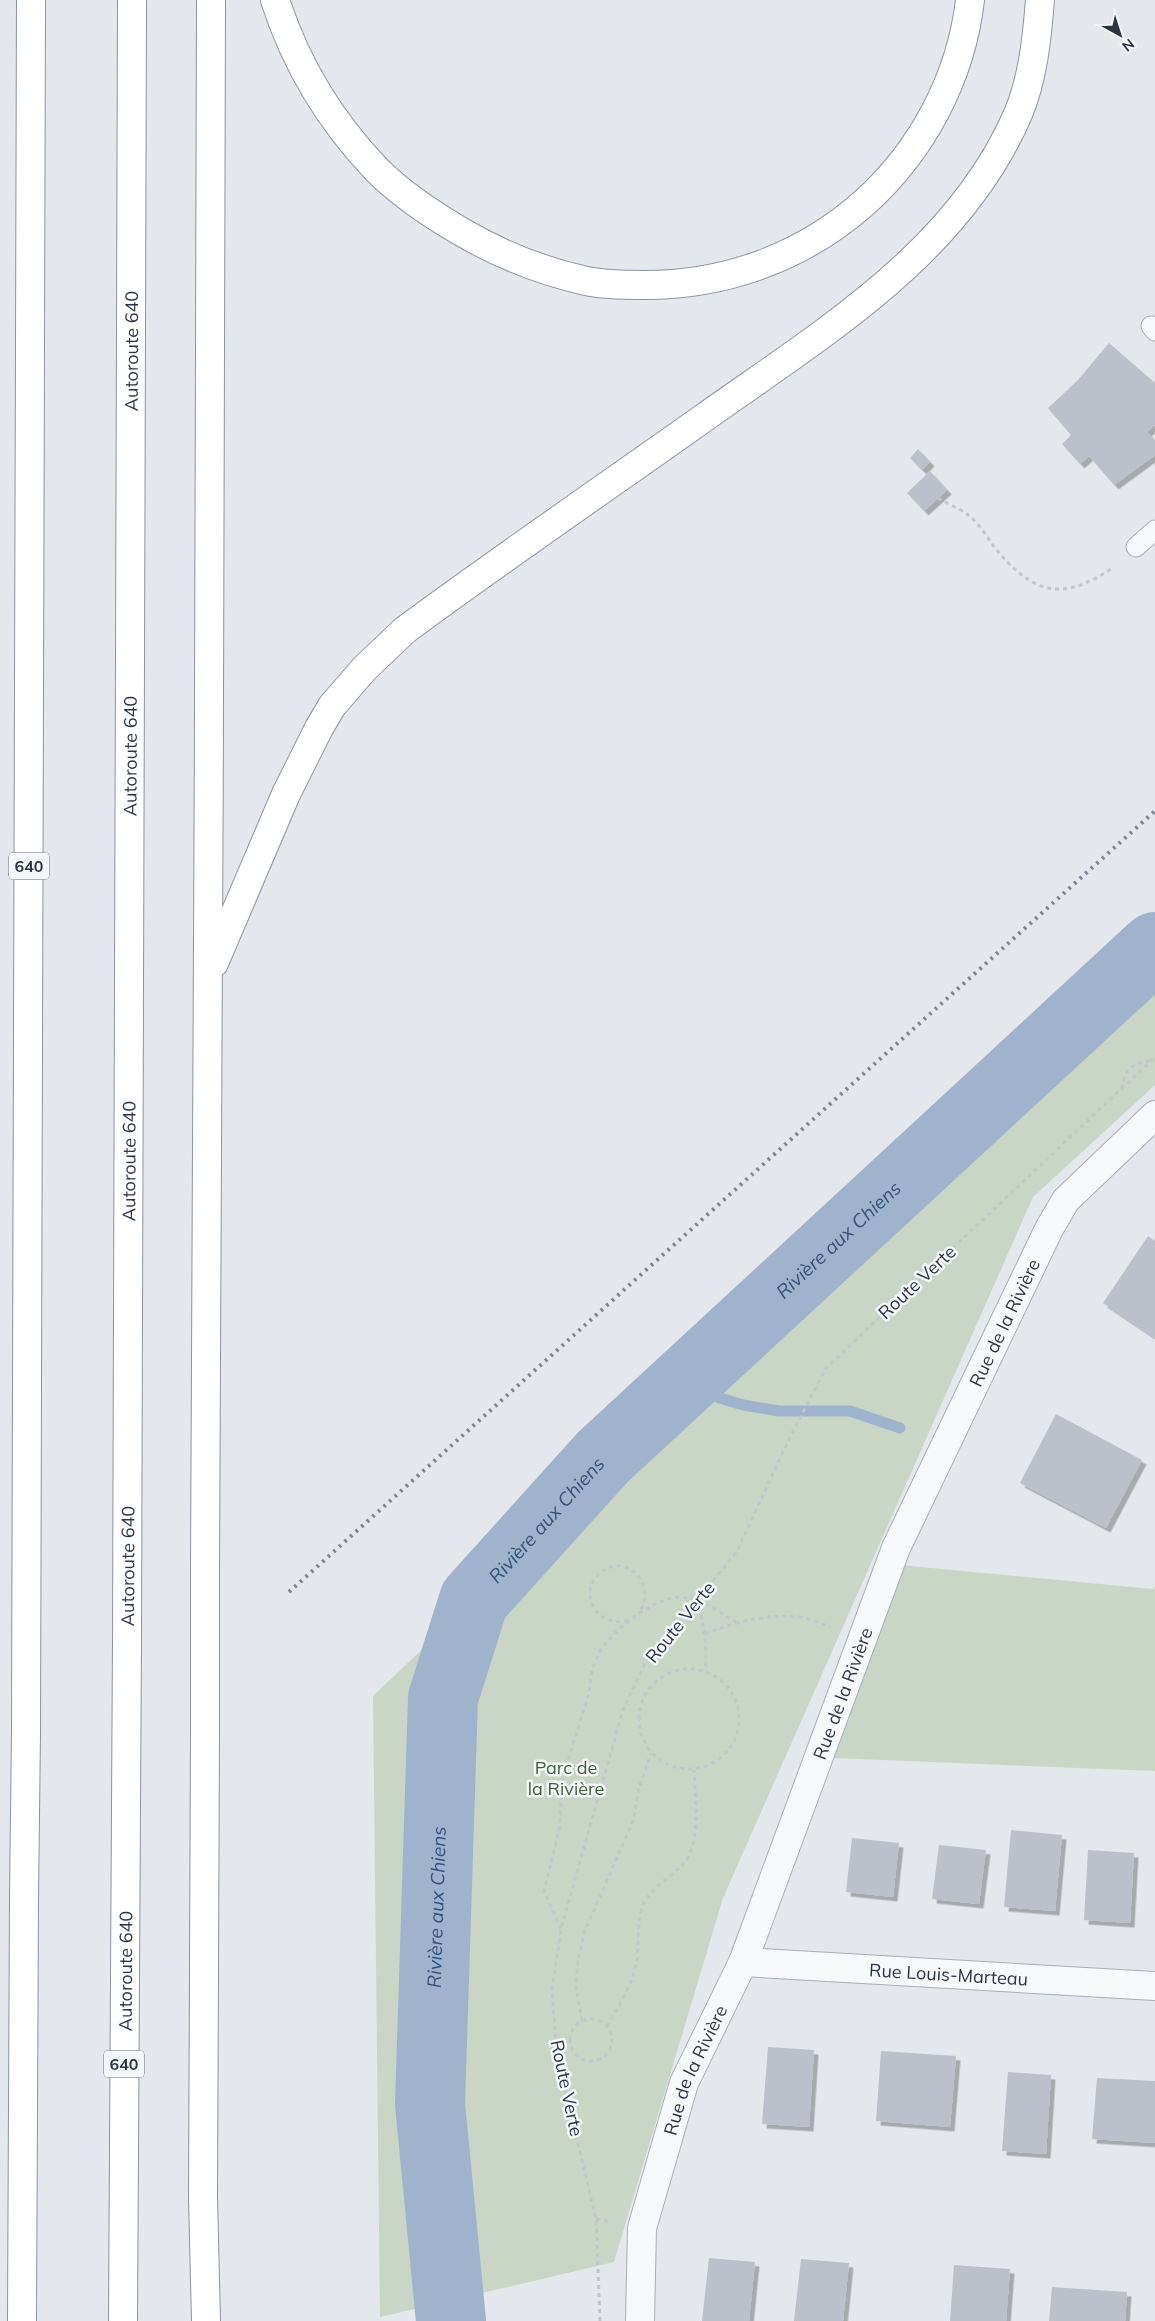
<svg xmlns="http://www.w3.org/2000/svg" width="1155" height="2321" viewBox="0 0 1155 2321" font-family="Mulish,sans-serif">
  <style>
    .green { fill: #c9d6c5 }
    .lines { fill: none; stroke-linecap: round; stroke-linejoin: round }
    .stream { stroke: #9fb4cc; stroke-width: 11 }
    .river { stroke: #9fb4cc; stroke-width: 70 }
    .building { fill: #bbc0ca; filter: url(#shadow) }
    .lane-casing { stroke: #a9aeb7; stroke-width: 21 }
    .street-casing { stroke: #a9aeb7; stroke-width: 30 }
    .highway-casing { stroke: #8b94a3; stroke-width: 30 }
    .path { stroke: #c2c5cb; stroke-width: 3; stroke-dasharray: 4 4; stroke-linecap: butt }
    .lane { stroke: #f7f8fa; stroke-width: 19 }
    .street { stroke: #f7f8fa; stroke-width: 28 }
    .highway { stroke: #fff; stroke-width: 28 }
    .rail { stroke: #7d8696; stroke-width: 4; stroke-dasharray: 2.5 5; stroke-linecap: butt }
    .highway-bridge-casing { stroke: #8b94a3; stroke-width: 30; stroke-linecap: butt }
    .highway-bridge { stroke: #fff; stroke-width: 28 }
    .labels { text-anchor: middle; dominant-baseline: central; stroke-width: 5; stroke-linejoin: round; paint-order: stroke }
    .shield { fill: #f4f6f9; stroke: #676e7b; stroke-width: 1 }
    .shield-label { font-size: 16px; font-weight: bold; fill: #2b3445 }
    .street-label { font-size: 18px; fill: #2b3445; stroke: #f4f6f9 }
    .park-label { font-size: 18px; fill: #3f6138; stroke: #f4f6f9 }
    .water-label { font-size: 19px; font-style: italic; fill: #34527a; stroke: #f4f6f9 }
  </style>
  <defs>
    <filter id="shadow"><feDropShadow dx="4.5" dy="4.5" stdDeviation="0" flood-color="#0004"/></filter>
  </defs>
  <rect width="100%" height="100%" fill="#e4e7ec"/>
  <path class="green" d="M1155 954V1085L1033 1197 723 1898 614 2262 380 2317 373 1696Z
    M879 1563 1153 1589 1155 1586V1771L808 1757Z"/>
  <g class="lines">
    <path class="stream" d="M681 1386 743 1405 779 1411H850L900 1428"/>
    <path class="river" id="s1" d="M451 2321 430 2104 443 1698 474 1600 603 1457 1155 947"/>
  </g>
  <path class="building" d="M1109 343 1155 383V425L1147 432 1155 440V455L1114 485 1089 456 1080 464 1062 444 1071 435 1048 408 1078 380Z
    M918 449 930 462 922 470 910 458Z
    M930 471 947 490 924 511 907 493Z
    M1148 1236 1155 1241V1338L1103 1303Z
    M1056 1414 1142 1460 1106 1528 1020 1483Z
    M1011 1830 1062 1835 1055 1911 1004 1907Z
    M852 1838 899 1843 893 1897 846 1892Z
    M939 1845 986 1850 979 1904 932 1899Z
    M1088 1850 1134 1853 1130 1923 1084 1920Z
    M768 2047 814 2050 809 2127 762 2124Z
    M881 2051 956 2056 950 2127 876 2121Z
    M1008 2072 1051 2075 1046 2154 1002 2151Z
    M1097 2078 1155 2081V2143L1092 2139Z
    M709 2258 755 2262 749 2321H702Z
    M801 2259 849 2263 843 2321H794Z
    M954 2265 1010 2269 1006 2321H950Z
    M1052 2287 1127 2292 1125 2321H1049Z"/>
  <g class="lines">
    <g class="lane-casing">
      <path id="lane" d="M1151 326 1155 331
        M1136 547 1155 530"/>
    </g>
    <g class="street-casing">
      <g id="street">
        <path id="s2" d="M743 1962 1155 1986"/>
        <path id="s3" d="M640 2321 642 2228 684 2083 743 1962 896 1548 1049 1229 1066 1200 1155 1115"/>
      </g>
    </g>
    <g class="highway-casing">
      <g id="highway">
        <path d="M275 0C296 65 330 121 377 170 401 194 431 214 460 231 499 254 541 271 586 281 605 285 626 285 645 285 726 285 803 257 864 203 922 151 961 78 970 0"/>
        <path d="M214 963 286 794 319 728 332 706 364 669 405 630C504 557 605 488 705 417 823 333 958 253 1018 114 1033 79 1037 37 1040 0"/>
        <path d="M205 1571C209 1047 209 524 211 0"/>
        <path id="s4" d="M127 1642 132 0"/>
        <path d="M26 1732 31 0"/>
        <path d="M205 1735 203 2198 206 2321"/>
        <path d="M22 2321 24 1898"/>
        <path id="s5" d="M123 2321 126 1807"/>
      </g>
    </g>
    <path class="path" d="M938 498C947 504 960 508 968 515 979 523 987 537 995 548 1034 595 1063 602 1114 567
      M1122 1089C1125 1069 1131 1063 1151 1061
      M698 1599C703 1624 708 1647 705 1671
      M628 1620C599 1629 576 1595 600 1573 624 1552 658 1581 639 1613
      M705 1634C735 1622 764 1614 796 1617 807 1617 820 1623 830 1627
      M639 1719a50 50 0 1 1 100 0a50 50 0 1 1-100 0Z
      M561 1929 544 1891 559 1831 563 1777 589 1693 592 1669 601 1649 617 1631 639 1613 655 1604 674 1597 698 1599 736 1622
      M570 2040a21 21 0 1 1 42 0a21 21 0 1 1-42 0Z
      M582 2021 576 1987 578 1960 584 1933 633 1821 639 1788 651 1753
      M607 2026C619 2006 633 1984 637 1960 639 1944 637 1927 641 1911 647 1887 673 1878 686 1860 701 1840 695 1794 694 1770
      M596 2219 609 2221
      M600 2321 596 2219 557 2057 552 1988 562 1925 623 1710 647 1659 736 1553 790 1437 826 1368 1155 1057"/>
    <use href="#lane" class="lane"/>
    <use href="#street" class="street"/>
    <use href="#highway" class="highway"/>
    <path class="rail" d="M289 1592 1155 811"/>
    <g class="highway-bridge-casing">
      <path id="highway-bridge" d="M205 1735V1571
        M126 1807 127 1642
        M24 1898 26 1732"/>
    </g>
    <use href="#highway-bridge" class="highway-bridge"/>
  </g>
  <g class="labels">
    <g class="shield">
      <rect x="9" y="852.5" width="40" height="27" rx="4"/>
      <rect x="104" y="2050.5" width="40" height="27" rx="4"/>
    </g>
    <g class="shield-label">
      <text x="29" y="866">640</text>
      <text x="124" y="2064">640</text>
    </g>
    <g class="street-label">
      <text stroke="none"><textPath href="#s4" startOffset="1291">Autoroute 640</textPath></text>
      <text stroke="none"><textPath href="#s4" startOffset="886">Autoroute 640</textPath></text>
      <text stroke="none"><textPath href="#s4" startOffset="481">Autoroute 640</textPath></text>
      <text transform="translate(917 1282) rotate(-43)">Route Verte</text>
      <text stroke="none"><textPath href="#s3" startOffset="1070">Rue de la Rivière</textPath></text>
      <text stroke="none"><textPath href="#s4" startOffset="76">Autoroute 640</textPath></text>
      <text transform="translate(680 1622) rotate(-51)">Route Verte</text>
      <text stroke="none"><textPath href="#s3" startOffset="665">Rue de la Rivière</textPath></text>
      <text stroke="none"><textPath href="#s5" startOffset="350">Autoroute 640</textPath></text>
      <text stroke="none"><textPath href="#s2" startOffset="206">Rue Louis-Marteau</textPath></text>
      <text stroke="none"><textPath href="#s3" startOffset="260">Rue de la Rivière</textPath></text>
      <text transform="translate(567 2088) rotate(78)">Route Verte</text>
    </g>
    <g class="park-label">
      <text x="566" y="1767">Parc de<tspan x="566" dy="21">la Rivière</tspan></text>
    </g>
    <g class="water-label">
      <text stroke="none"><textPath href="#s1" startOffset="1240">Rivière aux Chiens</textPath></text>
      <text stroke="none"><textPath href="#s1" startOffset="835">Rivière aux Chiens</textPath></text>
      <text stroke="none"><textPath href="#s1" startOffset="415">Rivière aux Chiens</textPath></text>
    </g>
  </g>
  <g transform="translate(1120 35) rotate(141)" stroke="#f4f6f9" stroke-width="4" paint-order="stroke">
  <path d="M0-4L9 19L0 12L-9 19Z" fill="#2b3445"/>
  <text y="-8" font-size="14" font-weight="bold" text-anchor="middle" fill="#2b3445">N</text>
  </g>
</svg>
